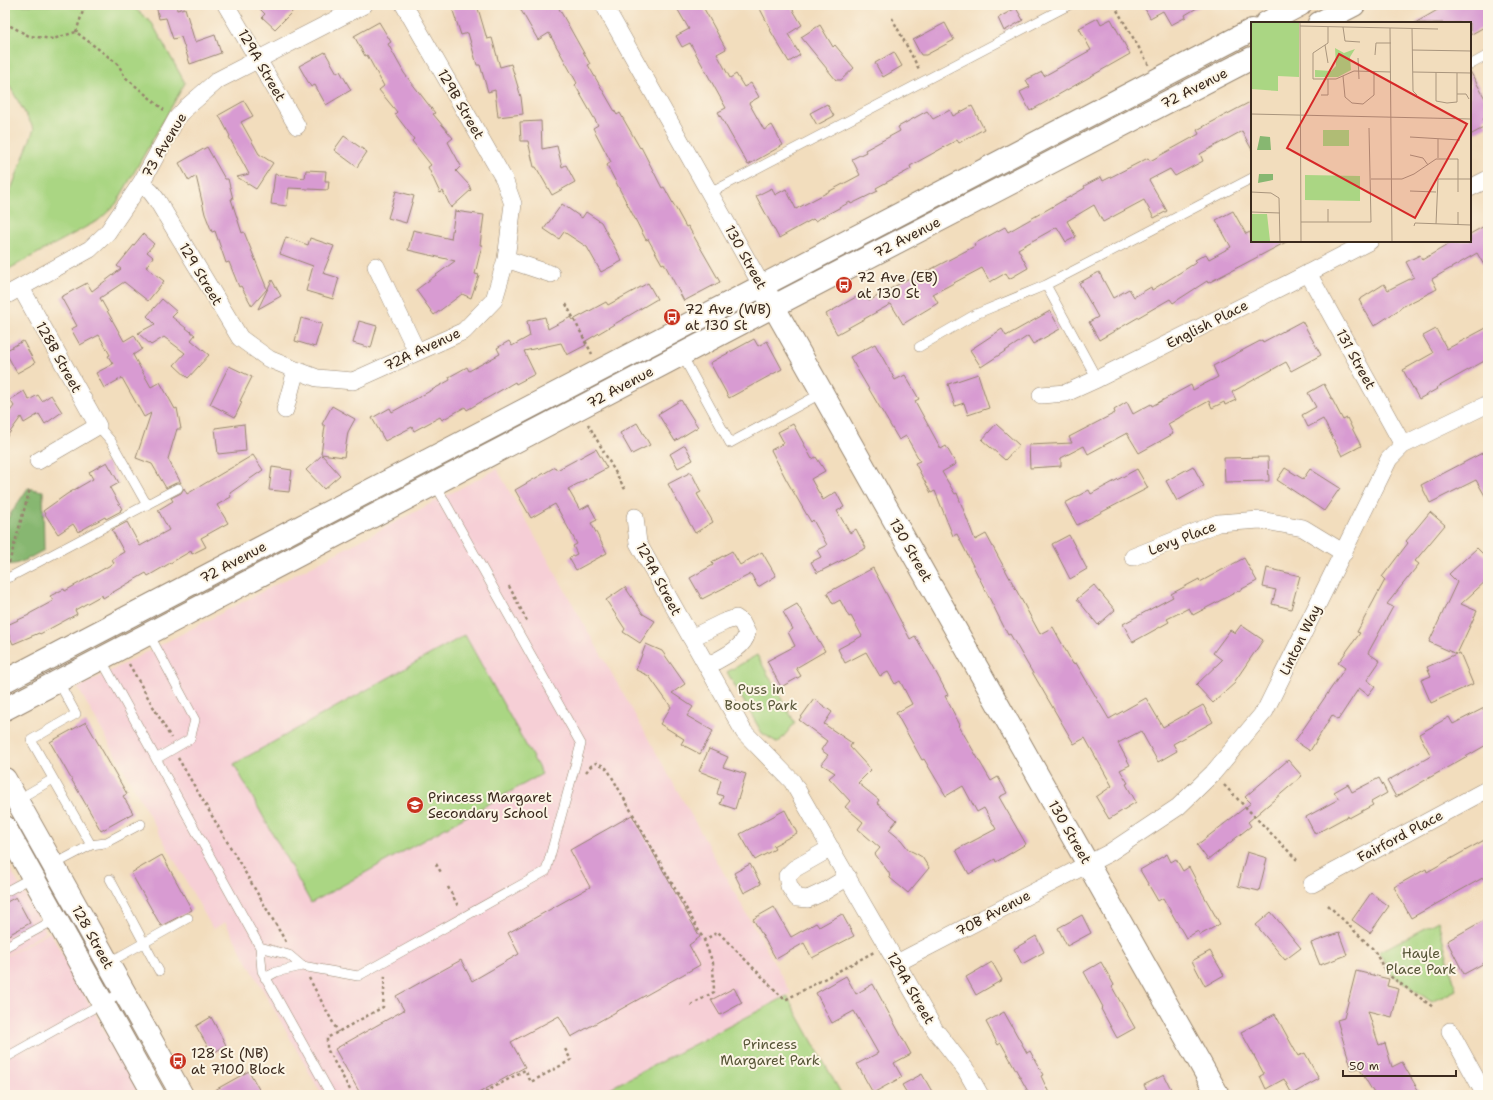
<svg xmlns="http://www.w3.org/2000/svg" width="1493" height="1100" viewBox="0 0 1493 1100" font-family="'Shantell Sans',sans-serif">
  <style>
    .built { fill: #f6cfd6 }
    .green { fill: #aad683; stroke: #728050 }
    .forest { fill: #87b771; stroke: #617048 }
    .building { fill: #d89bd2 }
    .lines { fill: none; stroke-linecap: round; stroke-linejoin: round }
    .service-casing { stroke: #96846e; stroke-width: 10 }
    .minor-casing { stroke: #96846e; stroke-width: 18 }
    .tertiary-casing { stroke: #96846e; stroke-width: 24 }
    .secondary-casing { stroke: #96846e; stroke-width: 24 }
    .path { stroke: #96846e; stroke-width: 2.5; stroke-dasharray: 3 3; stroke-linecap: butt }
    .service { stroke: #fff; stroke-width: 9 }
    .minor { stroke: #fff; stroke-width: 17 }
    .tertiary { stroke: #fff; stroke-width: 22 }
    .secondary { stroke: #fff; stroke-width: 22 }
    .labels { text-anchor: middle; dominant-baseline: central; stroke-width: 4; stroke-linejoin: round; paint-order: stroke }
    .street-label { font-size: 14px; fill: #3b2a1e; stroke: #fcf5e5 }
    .poi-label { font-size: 14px; fill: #3b2a1e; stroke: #fcf5e5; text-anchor: start }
    .park-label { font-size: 14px; fill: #575537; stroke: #fcf5e5 }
    .inset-road { fill: none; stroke: #a9957d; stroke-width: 1 }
    .view { fill: #d62828; fill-opacity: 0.15; stroke: #d62828; stroke-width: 2 }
    .inset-edge { fill: none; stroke: #3b2a1e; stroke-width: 2 }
  </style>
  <rect width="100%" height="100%" fill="#fcf5e5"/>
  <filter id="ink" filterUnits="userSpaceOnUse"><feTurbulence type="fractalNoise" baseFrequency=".025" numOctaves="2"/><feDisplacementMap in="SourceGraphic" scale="8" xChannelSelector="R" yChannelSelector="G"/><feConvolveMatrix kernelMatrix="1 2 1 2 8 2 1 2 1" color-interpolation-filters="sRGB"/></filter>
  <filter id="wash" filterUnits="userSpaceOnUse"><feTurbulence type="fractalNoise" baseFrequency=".012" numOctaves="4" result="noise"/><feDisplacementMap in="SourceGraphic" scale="16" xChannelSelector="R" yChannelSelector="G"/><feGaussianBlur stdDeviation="0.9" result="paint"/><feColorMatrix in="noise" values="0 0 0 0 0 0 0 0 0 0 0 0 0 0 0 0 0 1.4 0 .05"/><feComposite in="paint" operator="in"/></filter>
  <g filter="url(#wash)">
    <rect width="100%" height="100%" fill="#f2ddbd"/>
    <path class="built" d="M497 469 791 993 597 1095H322L225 922 213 929 78 688Z
      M5 860 46 932 5 956Z
      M50 932 140 1095H5V957Z"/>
    <path class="green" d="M5 5H131L152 23 185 83 116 204 99 220 5 271V197L9 195 34 129 5 78Z
      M465 635 542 774 311 903 234 764Z
      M757 655 795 723 778 743 762 733 727 672Z
      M1438 921 1456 990 1432 1002 1391 974 1379 952Z
      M787 996 842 1095H597Z"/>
    <path class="forest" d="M28 488 36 490 43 491 44 550C32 556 18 567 5 564V522Z"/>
    <g id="blocks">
      <path class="building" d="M156 5H176L177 10 185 8 195 42 215 35 221 53 190 64 181 37 173 39 166 18 159 19Z
        M256 5H287L293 11 275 29 262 17 265 14Z
        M451 5H477L487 39 492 38 500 67 511 64 521 97 523 114 498 117 495 90 488 92 480 65H477L468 33 461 35Z
        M518 5H557L590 64 588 65 617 115 620 113 640 148 641 147 662 188 664 187 686 227 688 226 720 282 684 301 664 263 662 264 648 239 646 240 607 165 611 162 593 128 598 125 575 85 577 83 549 33 538 40Z
        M675 5H702L726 49 717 54 730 78 736 74 744 87 751 83 759 97 749 103 764 130 772 125 783 145 748 165 718 112 726 108 705 70 690 43 682 47 676 36 689 29Z
        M758 5H790L802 25 788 34 800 55 789 62 770 30H771Z
        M1143 5H1202L1185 15 1186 17 1171 25 1163 11 1150 18Z
        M1446 5H1488V25L1470 35V23H1415Z
        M1016 8 1023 20 1004 31 998 18Z
        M1098 18 1101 24 1111 19 1130 54 1030 111 1020 92 1030 87 1026 80 1042 72 1044 76 1091 50 1079 28Z
        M379 22 391 42 388 44 404 73 435 113 433 114 453 138 448 142 461 166 456 171 469 185 471 190 451 208 443 191 440 193 428 167 431 165 412 141 414 139 395 114 397 112 379 90 384 86 367 55 365 56 354 36Z
        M945 23 954 40 926 55H921L913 40Z
        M820 25 833 47 835 45 854 68 841 80H836L801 37Z
        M325 52 337 73 340 71 351 90 326 105 315 85 311 87 299 66Z
        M894 52 902 66 883 77 875 63Z
        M1470 71 1488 104V116L1483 119 1487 126 1470 135Z
        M244 101 253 116 241 122 259 154 273 163 256 189 237 177 249 174 229 137 230 136 219 115Z
        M1252 101V150L1242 131 1200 154 1203 161 1175 176 1170 169 1149 180 1167 211 1154 218 1144 200 1103 222 1094 205 1067 221 1076 237 1066 242 1057 227 1018 249 1028 268 1009 279 1006 273 990 282 982 268 933 294 938 303 903 324 891 304 837 334 826 314 865 292 869 301 920 272 922 274 975 246 974 244 1005 227 1008 232 1085 188 1084 186 1101 177 1103 181 1148 158 1150 161 1199 134 1197 130Z
        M827 104 834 116 817 125 810 113Z
        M972 106 984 129 959 143 957 140 910 166 911 169 876 188 878 191 851 204 850 202 815 221 813 219 779 238 756 196 772 188 775 195 786 189 796 209 860 175 852 159 866 152 865 150 900 131 898 127 927 111 933 119 950 110 953 116Z
        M541 121 542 149 557 146 562 167 566 165 575 182 552 195 536 167H534L528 141H521L520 122Z
        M344 136 367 152 357 167 334 150Z
        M207 147 225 179H228L233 199H231L242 233 244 232 267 289 252 306 241 286 239 287 229 262 226 263 215 231 212 232 205 214 196 176 189 181 179 163Z
        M306 170 326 171 325 181H329L328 190 289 188 287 206 271 204 275 174 305 178Z
        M396 191 414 196 406 223 388 218Z
        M562 204 582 218 586 212 601 222 622 261 601 272 587 247 564 232 559 239 544 229Z
        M455 211 484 215 480 245H482L475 274 479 275 471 298 462 294 434 315 416 290 455 261 408 250 413 230 451 239Z
        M1233 211 1246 234 1250 232 1252 241H1288L1208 283 1207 281 1173 303 1170 299 1099 340 1089 322 1098 317 1079 283 1099 272 1113 298 1129 289 1134 297 1151 287 1152 290 1197 262 1195 260 1206 254 1209 259 1231 247 1216 220Z
        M1488 224V272L1477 253 1432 279 1437 289 1400 308V309L1374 326 1359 300 1384 284 1388 290 1414 277 1406 262 1420 255 1422 260 1454 241H1470V234Z
        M143 234 154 244 147 252 153 257 146 267 164 281 148 301 124 282 100 298 124 341 134 335 142 349 133 355 151 387 160 382 175 409 177 408 181 429H177L168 459 181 483H176L166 488 152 464 136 458 151 413 144 417 122 378 104 388 96 373 113 364 108 356 110 355 99 335 80 345 71 329 77 326 61 297 87 283 92 291 121 269 117 266Z
        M286 237 308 245 310 238 334 246 323 273 339 278 333 299 306 291 313 266 280 254Z
        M272 280 281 296 258 309Z
        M648 283 657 299 584 342 586 345 567 355 561 343 524 351 535 374 516 384 515 382 467 410 465 407 442 420 440 417 414 431 412 427 385 441 372 418 390 408 392 412 450 380 449 377 467 367 469 371 500 354 497 348 509 341 512 346 530 336 527 321 545 317 548 329 571 317 573 320 606 302 608 305Z
        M162 299 177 312 172 317 195 335 191 340 209 355 188 378 174 365 185 353 164 337 151 345 138 333 155 324 147 316Z
        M1050 311 1060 329 1033 344 1028 336 981 367 970 350 1002 329 1006 336Z
        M301 318 322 324 315 347 295 341Z
        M359 321 377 326 371 348 353 343Z
        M1302 321 1321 355 1291 371 1286 362 1232 392 1236 400 1225 405 1224 402 1212 408 1209 401 1168 424 1173 434 1139 453 1127 433 1088 454 1084 446 1061 458V466L1030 468 1029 445 1072 443 1069 437 1115 413 1114 410 1127 402 1133 414 1151 404 1152 406 1191 385 1193 390 1218 377 1213 366 1262 340 1263 342Z
        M1488 327V359L1436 388 1437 389 1419 399 1403 370 1433 353 1423 336 1436 329 1447 349Z
        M754 339 758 346 767 341 782 369 729 398 710 363Z
        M23 341 35 363 17 373 5 351Z
        M875 344 895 380 905 375 919 399 915 401 941 449 946 446 956 464 942 472 955 494 957 493 975 540 986 534 1040 634 1053 627 1073 664 1076 663 1109 719 1146 698 1163 727 1203 705 1213 722 1173 744 1177 751 1158 762 1141 731 1118 743 1130 765 1120 770 1128 783 1126 784 1136 802 1109 819 1096 797 1112 786 1085 738 1074 744 1010 634 1008 635 957 534 953 536 935 491 931 493 915 463 920 461 906 436 899 440 850 357Z
        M229 366 252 377 240 401 242 402 235 417 210 404Z
        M978 374 989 408 968 415 964 403 955 406 948 384Z
        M1324 384 1343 420 1347 418 1361 446 1342 456 1323 419 1308 427 1302 415 1316 407 1308 393Z
        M24 391 29 400 38 395 42 401 51 395 62 412 45 424 39 414 24 423 21 417 5 439V418L14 406 10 400Z
        M681 400 698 427 675 441 658 414Z
        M332 406 355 419 348 432 344 457 321 454 325 426 322 424Z
        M637 423 650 445 632 454 620 433Z
        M244 424 246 451 218 454 215 428Z
        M793 424 812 459 816 457 825 471 811 479 823 500 836 492 844 507 837 511 850 533 856 529 866 548 817 573 811 562 821 557 817 550 827 545 813 520 811 522 787 481 771 450 784 443 778 432Z
        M996 424 1019 445 1005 460 982 440Z
        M685 445 693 460 678 468 670 454Z
        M596 449 607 468 568 489 580 510 589 505 597 520 591 523 607 553 576 570 569 558 577 554 573 546 577 544 555 504 531 518 515 490 555 467 557 470Z
        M1488 450V501L1476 480 1430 503 1421 485Z
        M253 455 263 470 230 493 231 497 217 505 228 523 201 538 206 547 192 554 191 551 148 576 146 573 103 598 102 595 75 610 77 614 40 634 39 633 13 644 5 626 29 615V614L53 601 50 596 64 589 65 591 114 563 112 559 124 552 112 530 127 522 140 546 169 530 158 510 173 501 171 498 181 493 184 488 187 494Z
        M322 455 340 475 324 489 306 470Z
        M1268 457 1269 481 1225 482 1224 458Z
        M107 462 119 483 110 488 122 509 120 510 121 511 106 519 105 517 78 532 73 524 58 534 43 511 67 494 93 479 89 472Z
        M1193 466 1204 486 1177 501 1166 481Z
        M272 467 292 470 289 492 269 490Z
        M1285 468 1303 479 1310 469 1340 488 1324 511 1277 480Z
        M1137 469 1148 488 1077 525 1065 503 1089 490 1091 494Z
        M691 472 701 492 697 494 713 522 695 533 668 484Z
        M1430 512 1445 525 1415 561 1419 564 1387 604 1393 607 1368 653 1380 661 1367 680 1375 686 1368 695 1359 688 1338 720 1332 715 1310 751 1295 741 1345 668 1338 663 1360 633 1357 632 1385 580 1382 577 1408 543 1406 541Z
        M1069 535 1087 569 1070 579 1052 544Z
        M1477 548 1488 559V579L1461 604 1477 611 1457 654 1460 653 1473 684 1431 703 1421 680 1431 676 1427 667 1456 654 1429 642 1457 582 1449 574Z
        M732 551 740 565 762 552 776 576 758 587 751 574 702 599 690 578 713 565 712 562Z
        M1244 558 1257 581 1193 615 1189 608 1167 619 1169 622 1133 642 1123 624 1173 597 1171 594 1199 579 1200 582Z
        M873 568 910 639 915 636 931 663 948 695 945 696 960 725 959 726 991 781 998 777 1007 793 999 797 1026 844 996 862 995 859 969 874 956 850 996 829 984 808 977 812 963 786 946 796 924 759 922 760 896 713 912 704 900 681 895 684 888 672 880 676 866 652 845 663 838 649 862 636 851 616 849 617 840 600 833 604 827 593Z
        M1267 568 1300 576 1291 609 1272 604 1276 590 1263 587Z
        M1094 585 1115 610 1098 625 1077 599Z
        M625 587 643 614 655 621 640 643 623 632 625 629 606 600Z
        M797 604 825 651 796 668 801 676 781 687 767 661 795 646 788 632 793 629 783 612Z
        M1241 625 1263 640 1235 681 1236 682 1213 703 1196 685 1222 660 1213 653 1230 630 1235 633Z
        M646 644 662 651 685 684 672 693 693 707 687 716 713 731 700 754 681 744 684 739 660 724 671 707 649 676 636 670Z
        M814 699 832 712 824 724 852 743 850 747 871 770 858 783 879 800 877 803 897 820 889 830 901 840 909 850 917 854 922 857 929 868 908 893 890 878 889 873 875 854 880 848 858 829 863 822 845 807 850 801 829 778 835 773 821 764 828 755 821 750 827 741 799 720Z
        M1488 706V744L1396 797 1387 781 1431 756 1419 734 1449 717 1453 724Z
        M86 722 127 794 123 796 133 813 101 831 50 742Z
        M709 749 728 757 723 767 746 774 735 809 720 804 723 796 717 794 721 780 699 771Z
        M1288 760 1302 776 1248 822 1251 826 1208 860 1197 845 1251 803 1245 797Z
        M1379 778 1387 793 1371 802 1373 805 1349 818 1348 816 1315 834 1306 817 1339 799 1334 792 1348 784 1352 792Z
        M785 810 797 833 773 846 775 849 755 860 740 834Z
        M632 815 700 937 689 945 700 965 571 1037 559 1016 511 1042 525 1067 475 1095H361L335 1049 404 1010 396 996 461 960 472 981 519 954 508 933 590 887 570 850Z
        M1488 838V875L1411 918 1394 887 1426 869 1427 872Z
        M1247 852 1267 858 1259 891 1238 886Z
        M1167 854 1171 862 1176 859 1183 871 1189 867 1196 880H1195L1220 924 1200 935 1198 931 1186 938 1163 898 1158 901 1140 870Z
        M162 855 192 910 161 926 131 873Z
        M750 864 761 884 744 893 734 873Z
        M1371 893 1389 906 1370 933 1352 920Z
        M16 897 30 923 5 937V903Z
        M774 907 791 937 816 923 819 927 842 914 854 936 812 958 804 943 776 959 753 919Z
        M1271 912 1301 948 1285 960 1256 925Z
        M1082 915 1091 933 1067 946 1058 928Z
        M1488 918V961L1464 974 1447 941Z
        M1339 933 1347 955 1320 965 1311 943Z
        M1036 936 1044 952 1022 964 1014 949Z
        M1210 951 1224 975 1205 986 1192 961Z
        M992 962 1002 980 976 995 966 977Z
        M1101 962 1114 985 1112 987 1135 1028 1117 1038 1101 1009 1103 1007 1084 972Z
        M1356 971 1389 979 1387 986 1399 989 1392 1017 1368 1011 1379 1045 1385 1043 1392 1067 1402 1062 1421 1095H1375L1359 1068 1352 1070 1337 1020 1344 1018Z
        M846 976 856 994 873 984 911 1054 894 1063 902 1077 873 1093 857 1064 878 1053 854 1011 832 1023 816 993Z
        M734 988 742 1003 720 1015 711 1000Z
        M1004 1012 1027 1053 1030 1051 1043 1075 1041 1076 1050 1095H1030L1001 1043 998 1045 986 1022Z
        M1275 1014 1298 1056 1305 1053 1319 1079 1292 1094 1284 1079 1266 1089 1260 1076 1264 1074 1241 1032Z
        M211 1017 226 1045 212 1054 196 1026Z
        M249 1071 262 1095H206Z
        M922 1074 934 1095H908L902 1085Z
        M1164 1075 1174 1095H1149L1144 1085Z"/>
    </g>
  </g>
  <g filter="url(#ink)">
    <use href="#blocks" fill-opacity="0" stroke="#96846e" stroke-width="1"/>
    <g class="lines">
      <g class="service-casing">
        <path id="service" d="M1470 65 1488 55
          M710 193 1069 5
          M1046 285 1097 379
          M919 347 976 314 1046 285 1252 178
          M682 355 730 443 822 393
          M98 426 111 441 147 505
          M5 578 10 577 178 488
          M149 634 195 720 190 739 156 759
          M101 659 260 947 262 971 331 1095
          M17 800 53 779
          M91 845 105 843 141 824
          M53 865 91 845 31 740 76 714 58 681
          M110 879 159 971
          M5 892 33 877
          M5 947 56 919
          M260 947 289 955 302 966
          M108 963 188 918
          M265 978 276 972 302 966 358 976 546 871 581 744 435 484
          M5 1058 124 991"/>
      </g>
      <g class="minor-casing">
        <path id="minor" d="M226 5 297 126
          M604 5 762 286
          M141 183 151 192 157 200 240 338 269 359 296 370 317 378 353 381 464 331 494 300 506 259 513 204 504 179 404 5
          M1470 188 1488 179
          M506 259 551 274
          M376 266 417 352
          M1308 273 1403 445
          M21 288 98 426 38 461
          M5 296 90 249 107 233 141 183 177 118 187 107 218 80 364 5
          M1041 395 1066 393 1097 379 1289 283 1370 241
          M285 410 296 370
          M635 517 638 543 744 732 792 781 935 1030 966 1070 980 1095
          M1133 557 1218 523 1260 520 1303 528 1344 553
          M691 638 724 622 736 618 742 623 747 633C744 649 721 658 707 666
          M831 848 794 869 787 876 789 886 797 898 808 899 825 891 848 877
          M1312 884 1488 789
          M897 963 1109 853 1178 807 1213 773 1265 711 1389 459 1403 445 1488 404
          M1450 1031 1485 1095"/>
      </g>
      <g class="tertiary-casing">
        <path id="tertiary" d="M762 286 1218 1095"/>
      </g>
      <g class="secondary-casing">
        <path id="secondary" d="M1266 23 1300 5
          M1319 23 1354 5
          M5 681 1252 30
          M5 709 751 318 1252 58
          M5 779 182 1095
          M5 827 154 1095"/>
      </g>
      <path class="path" d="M1114 5 1149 65
        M892 18 920 71
        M5 23 29 36 53 39 76 32 118 64 125 77 164 110
        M76 32 85 5
        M566 304 592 354
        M588 424 626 491
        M9 563 30 489
        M509 586 528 623
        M129 664 171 738
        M178 758 286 942
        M586 772 591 766 596 763 604 766 608 770 704 940 718 932 785 1000 874 952
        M1224 785 1297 860
        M436 864 442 874
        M448 887 458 906
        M1328 905 1374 950 1387 974 1433 1007
        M309 978 338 1032
        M691 1005 714 992 713 963 704 940
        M353 1095 327 1049V1038L383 1007 385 975
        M480 1095 525 1070 531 1082 571 1060 564 1047"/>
      <use href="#service" class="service"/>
      <use href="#minor" class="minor"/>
      <use href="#tertiary" class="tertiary"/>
      <use href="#secondary" class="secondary"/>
    </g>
  </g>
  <defs>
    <g id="bus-disc" transform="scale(0.9)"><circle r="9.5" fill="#c8321e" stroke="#fcf5e5"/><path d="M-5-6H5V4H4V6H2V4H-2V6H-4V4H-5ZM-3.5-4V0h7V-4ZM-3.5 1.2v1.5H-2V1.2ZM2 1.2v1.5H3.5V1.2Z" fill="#fff"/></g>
    <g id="school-disc" transform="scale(0.9)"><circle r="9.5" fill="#c8321e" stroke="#fcf5e5"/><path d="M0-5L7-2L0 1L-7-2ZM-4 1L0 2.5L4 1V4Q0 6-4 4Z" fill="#fff"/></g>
  </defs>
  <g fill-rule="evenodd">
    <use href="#bus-disc" x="844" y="285"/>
    <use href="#bus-disc" x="672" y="317"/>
    <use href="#school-disc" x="415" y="805"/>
    <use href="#bus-disc" x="178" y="1061"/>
  </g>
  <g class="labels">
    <g class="street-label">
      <text transform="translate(262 65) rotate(60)">129A Street</text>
      <text transform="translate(1194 88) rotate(-27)">72 Avenue</text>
      <text transform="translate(461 104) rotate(60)">129B Street</text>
      <text transform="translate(164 145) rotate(-59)">73 Avenue</text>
      <text transform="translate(907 237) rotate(-27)">72 Avenue</text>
      <text transform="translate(746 257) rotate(61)">130 Street</text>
      <text transform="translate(201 274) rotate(59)">129 Street</text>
      <text transform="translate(1207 324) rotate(-27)">English Place</text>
      <text transform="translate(422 349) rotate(-25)">72A Avenue</text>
      <text transform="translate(59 357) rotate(61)">128B Street</text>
      <text transform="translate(1356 359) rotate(61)">131 Street</text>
      <text transform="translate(620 387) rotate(-28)">72 Avenue</text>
      <text transform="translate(1182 538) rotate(-21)">Levy Place</text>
      <text transform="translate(911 550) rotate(60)">130 Street</text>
      <text transform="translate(233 562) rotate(-28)">72 Avenue</text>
      <text transform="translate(659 579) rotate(62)">129A Street</text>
      <text transform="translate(1300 640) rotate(-64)">Linton Way</text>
      <text transform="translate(1070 832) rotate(60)">130 Street</text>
      <text transform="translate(1400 836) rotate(-28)">Fairford Place</text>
      <text transform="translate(993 913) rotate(-28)">70B Avenue</text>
      <text transform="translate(93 937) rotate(61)">128 Street</text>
      <text transform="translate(911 988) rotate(60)">129A Street</text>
    </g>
    <g class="poi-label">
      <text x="857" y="277">72 Ave (EB)<tspan x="857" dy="16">at 130 St</tspan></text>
      <text x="685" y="309">72 Ave (WB)<tspan x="685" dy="16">at 130 St</tspan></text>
      <text x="428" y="797">Princess Margaret<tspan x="428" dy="16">Secondary School</tspan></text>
      <text x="191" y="1053">128 St (NB)<tspan x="191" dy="16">at 7100 Block</tspan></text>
    </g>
    <g class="park-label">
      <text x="761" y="689">Puss in<tspan x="761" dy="16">Boots Park</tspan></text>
      <text x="1421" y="953">Hayle<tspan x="1421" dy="16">Place Park</tspan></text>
      <text x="770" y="1044">Princess<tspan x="770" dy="16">Margaret Park</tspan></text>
    </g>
  </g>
  <g transform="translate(1251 22)">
    <rect width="220" height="220" fill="#f2ddbd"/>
    <path d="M0 0H48V55L27 54V69L0 67ZM84 26 93 31 104 27 99 35 100 48 87 55H64V48L80 49 85 44ZM72 108H98V124H72ZM54 153 109 154V179L54 178ZM0 192H16L19 219H0Z" fill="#aad683"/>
    <path d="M9 114 19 115 20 128H6ZM8 152H22V158L7 161Z" fill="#87b771"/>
    <path class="inset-road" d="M49 0 50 220M49 4 187 7M77 5V21L62 31V57H85L103 49 140 50M92 5 94 19 109 20M139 6 141 220M161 6 162 69 166 73M74 23 77 41M161 28 220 29M124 33 125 21H140M107 36 108 57M162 50 220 51M185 50V79L196 81 206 80V51M92 54 94 75 101 81 112 82 123 73V49M206 72H215L218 77M70 73H77V57M0 92 220 97M159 115 209 118M159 133 172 136 177 143M187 136V117M120 157H151L163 152 185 137H207V170M159 169 185 170M0 170 20 171 28 176 29 220M0 190 29 191M50 200H120L118 106M77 200V187M185 202 187 157H220M207 203V190M163 204 164 201 220 203"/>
    <path class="view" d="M88 32 216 102 164 196 36 126Z"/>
    <rect width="220" height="220" class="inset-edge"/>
  </g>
  <rect width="1493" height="1100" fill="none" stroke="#fcf5e5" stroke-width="20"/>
  <path d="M1343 1070v6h113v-6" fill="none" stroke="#3b2a1e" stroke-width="2"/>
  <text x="1349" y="1070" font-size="12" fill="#3b2a1e" stroke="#fcf5e5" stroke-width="3" paint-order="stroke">50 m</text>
</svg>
